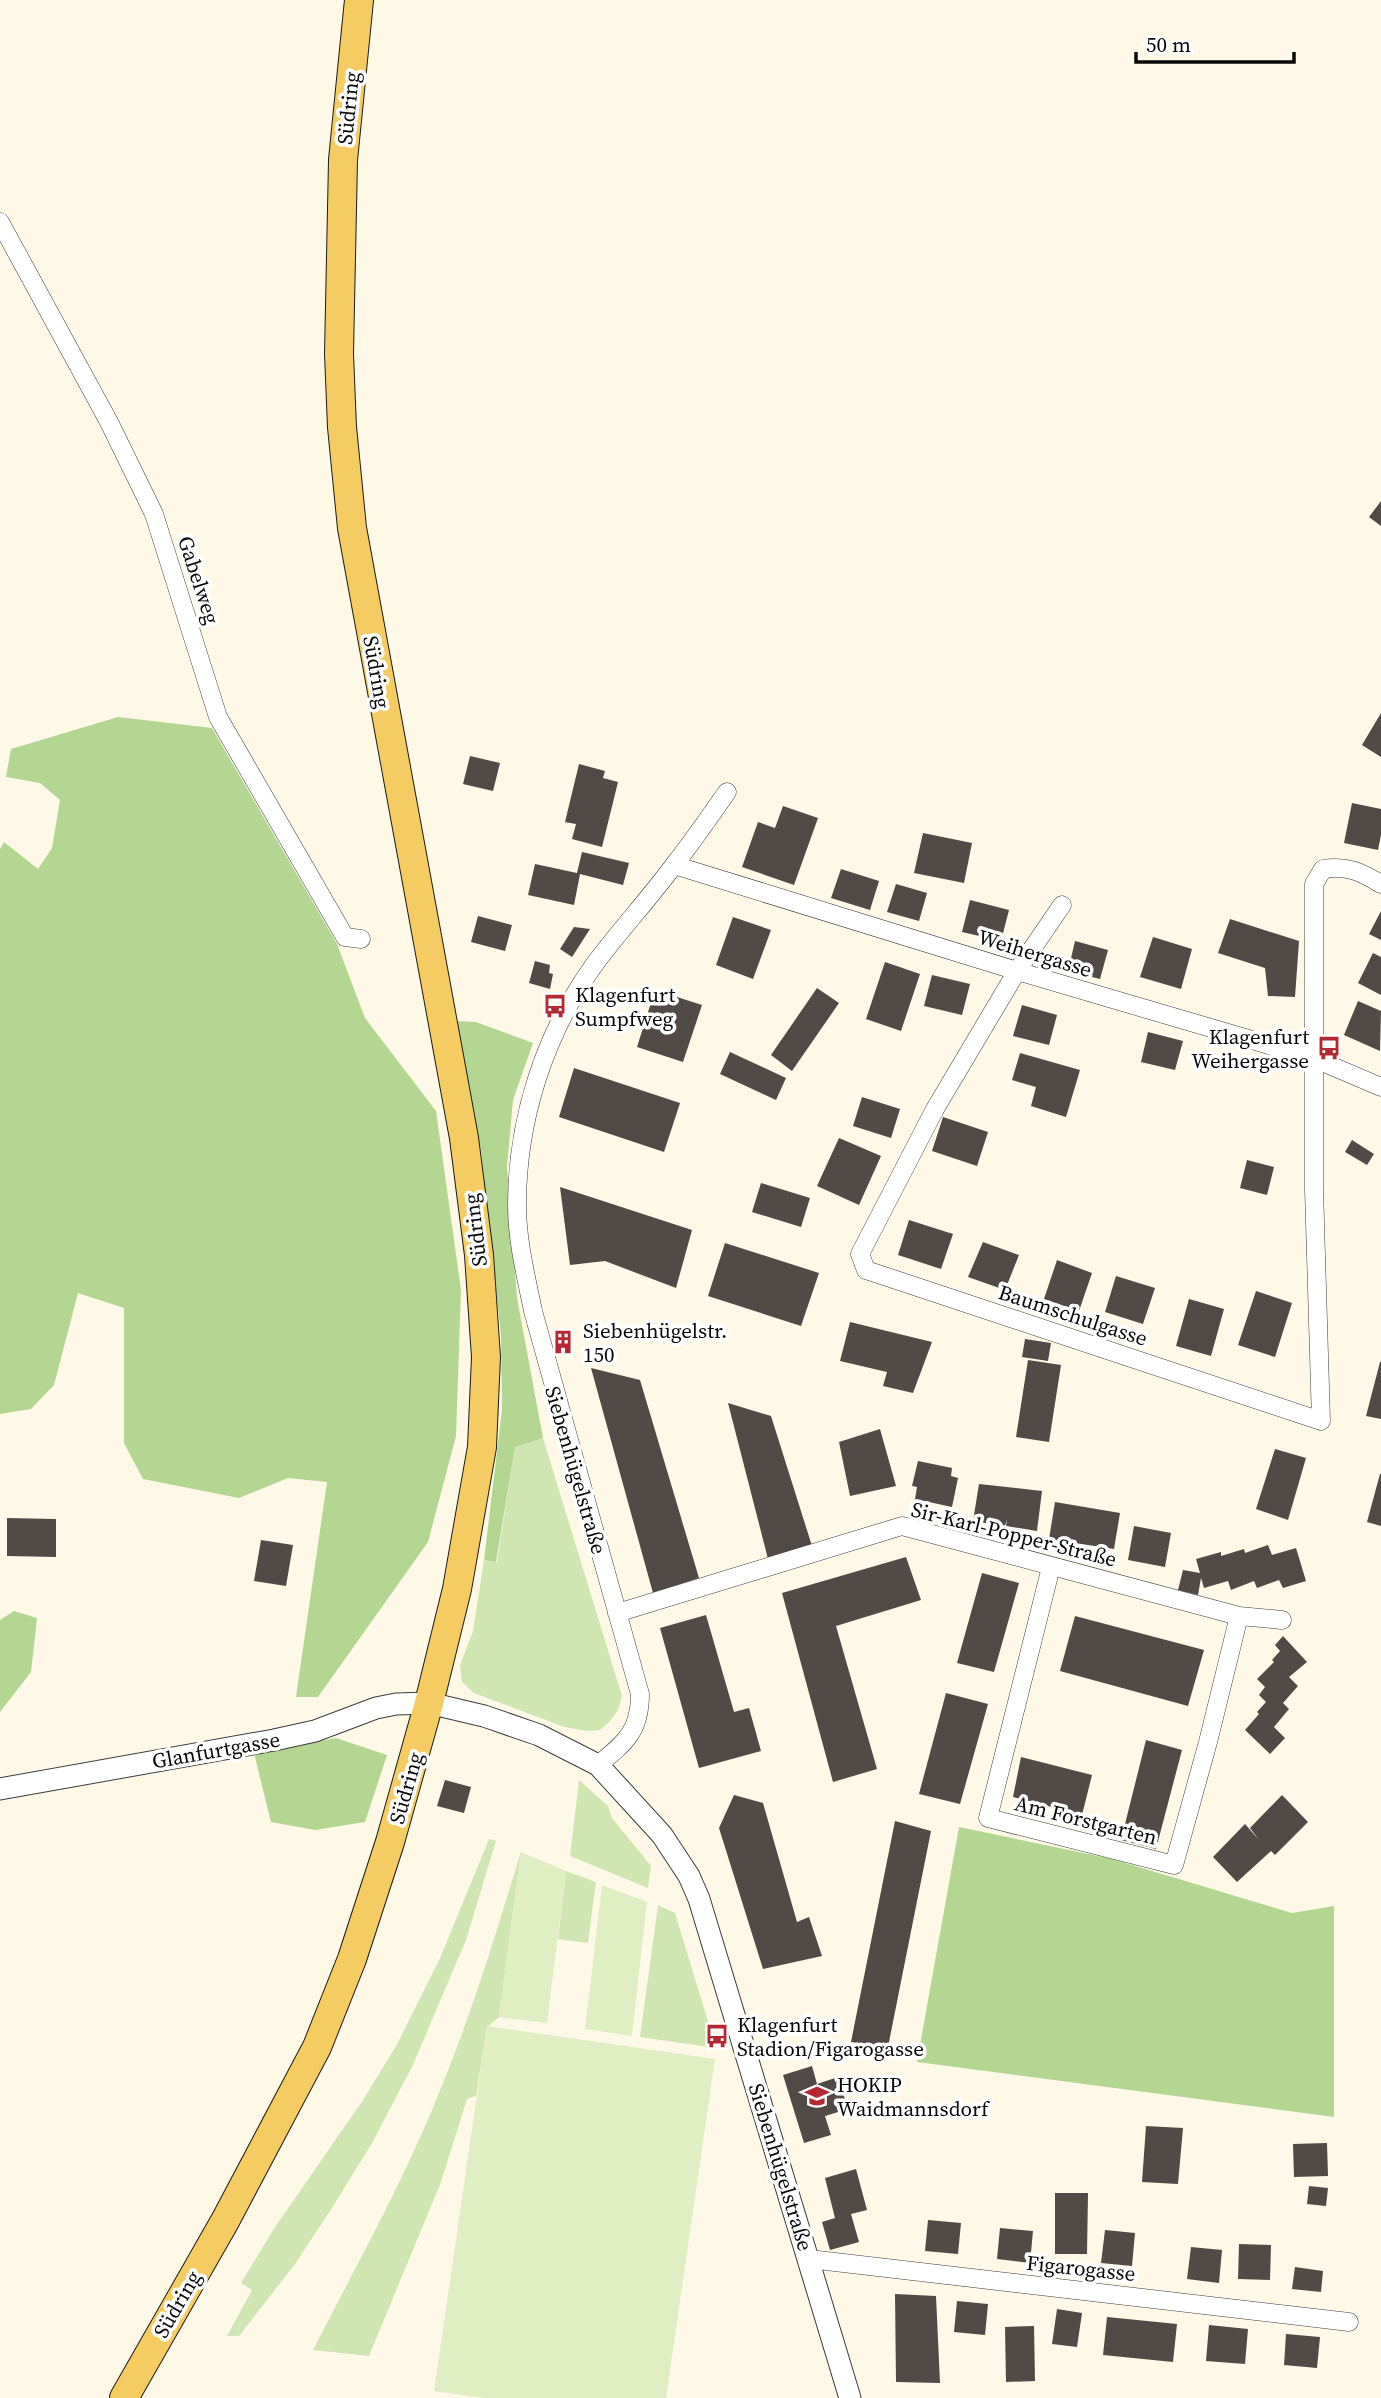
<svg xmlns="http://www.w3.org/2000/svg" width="1381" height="2398" viewBox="0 0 1381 2398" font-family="'Source Serif 4',serif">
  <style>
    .green { fill: #cfe6b3 }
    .forest { fill: #b3d693 }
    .pitch { fill: #e0eec4 }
    .building { fill: #524a46 }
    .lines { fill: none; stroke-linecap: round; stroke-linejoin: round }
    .minor-casing { stroke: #3c3c3c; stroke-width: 19 }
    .tertiary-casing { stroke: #3c3c3c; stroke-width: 23 }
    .primary-casing { stroke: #1a1a1a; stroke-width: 30 }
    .minor { stroke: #fff; stroke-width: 18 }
    .tertiary { stroke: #fff; stroke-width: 21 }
    .primary { stroke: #f4cc61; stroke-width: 28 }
    .labels { text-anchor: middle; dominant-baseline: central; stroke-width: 7; stroke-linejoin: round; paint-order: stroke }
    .street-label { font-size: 21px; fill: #090909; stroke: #fff }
    .poi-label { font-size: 21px; fill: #090909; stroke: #fff; text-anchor: start }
  </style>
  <rect width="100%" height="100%" fill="#fef9e7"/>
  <path class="green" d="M543 1438 622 1696 618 1710 610 1721 600 1730 587 1731 564 1727 474 1693 462 1682 460 1665 473 1631 484 1560 497 1562 515 1446Z
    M579 1780 608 1806 612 1818 651 1866 648 1888 570 1856Z
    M489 1839 496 1841 466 1940 412 2067 372 2143 332 2208 295 2264 239 2336H227L252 2290 241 2283 273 2230 363 2100 396 2046 441 1956Z
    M521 1852 499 2017 487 2027 476 2096 467 2099 441 2182 369 2356 313 2350C358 2262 407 2175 443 2083 474 2007 497 1929 521 1852Z
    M566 1871 596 1882 588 1943 558 1939Z
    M658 1905 675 1913 716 2048 640 2037Z"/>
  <path class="forest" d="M118 717 212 728 337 944 365 1018 436 1111 461 1290 456 1436 428 1542 318 1697H296L327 1482 288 1478 239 1498 143 1479 124 1443V1308L78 1293 54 1385 31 1409 0 1414V849L4 842 38 869 52 848 60 800 40 783 6 777 11 749Z
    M457 1021 476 1022 533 1043 513 1100 507 1167 517 1298 543 1438 515 1447 496 1562 484 1560 502 1410 501 1335 481 1150Z
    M14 1611 37 1618 31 1672 0 1712V1620Z
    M336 1738 387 1755 365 1822 315 1830 271 1822 254 1753Z
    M959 1827 1112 1859 1292 1913 1334 1906V2117L917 2062Z"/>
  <path class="pitch" d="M521 1852 566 1871 547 2023 499 2017Z
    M602 1885 647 1902 632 2036 585 2029Z
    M487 2026 715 2059 666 2398H485L434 2391Z"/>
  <path class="building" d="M1381 501V526L1369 517Z
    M1381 713V757L1362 745Z
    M470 756 500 763 493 791 463 784Z
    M579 764 605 771 603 778 618 782 602 847 572 839 576 824 565 822Z
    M1352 803 1381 809V835L1378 850 1344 843Z
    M783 806 818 818 794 885 742 867 758 822 775 828Z
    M923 833 972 843 964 883 914 873Z
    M582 852 629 863 623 885 580 874 574 905 528 895 535 864 577 873Z
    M841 869 879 881 870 910 831 898Z
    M896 884 927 893 919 921 887 912Z
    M970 900 1009 910 1001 941 962 932Z
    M1381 911V940L1369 934Z
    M478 916 512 925 505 951 471 942Z
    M733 917 771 930 753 979 716 965Z
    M1230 919 1299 941 1295 997 1268 996 1265 968 1218 953Z
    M574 927 590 929 572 957 560 949Z
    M1153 937 1192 949 1181 989 1140 977Z
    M1075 941 1108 950 1100 979 1068 971Z
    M1373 953 1381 957V995L1358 983Z
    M535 961 550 965 549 973 553 974 550 989 529 983Z
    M885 962 920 974 901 1031 866 1019Z
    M932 975 970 984 962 1015 924 1006Z
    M817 988 839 1003 792 1071 771 1055Z
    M655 990 702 1005 683 1062 637 1047Z
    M1358 1001 1381 1011 1380 1051 1344 1035Z
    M1022 1005 1057 1015 1049 1045 1013 1036Z
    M1148 1032 1183 1041 1175 1070 1141 1062Z
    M730 1052 786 1078 776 1100 720 1074Z
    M1020 1053 1080 1070 1066 1117 1031 1106 1036 1087 1012 1080Z
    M574 1068 680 1103 664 1152 559 1117Z
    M862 1097 900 1109 891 1138 853 1126Z
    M943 1117 988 1132 977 1166 932 1151Z
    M839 1138 881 1156 859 1205 817 1186Z
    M1352 1140 1374 1154 1367 1165 1345 1152Z
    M1247 1160 1274 1167 1267 1195 1240 1188Z
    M761 1183 810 1198 801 1227 752 1212Z
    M560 1187 692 1230 676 1288 605 1261 570 1265Z
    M909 1220 953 1234 941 1269 898 1255Z
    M983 1242 1019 1255 1005 1290 968 1277Z
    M725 1243 819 1273 801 1326 708 1296Z
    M1057 1260 1092 1273 1079 1311 1044 1299Z
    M1116 1276 1155 1288 1143 1324 1105 1312Z
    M1256 1291 1292 1303 1275 1357 1238 1345Z
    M1189 1299 1224 1309 1211 1356 1176 1346Z
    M850 1322 932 1342 913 1393 883 1386 887 1372 840 1361Z
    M565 1332 570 1348 561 1351 555 1336Z
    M1025 1339 1051 1343 1048 1361 1022 1357Z
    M1028 1360 1061 1365 1049 1442 1016 1437Z
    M1380 1362H1381V1419L1366 1416Z
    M591 1368 640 1380 699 1578 653 1593Z
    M728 1403 771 1416 812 1546 768 1559Z
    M880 1429 896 1486 850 1496 839 1442Z
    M1275 1449 1306 1458 1288 1520 1256 1509Z
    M918 1461 952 1468 951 1476 958 1478 952 1507 915 1499 917 1487 912 1486Z
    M1380 1474H1381V1526L1367 1522Z
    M979 1484 1042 1491 1037 1531 1006 1526 1007 1519 1005 1526 973 1521Z
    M1055 1502 1120 1513 1114 1549 1049 1539Z
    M7 1518 56 1519V1557L7 1556Z
    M1134 1526 1171 1533 1165 1567 1128 1560Z
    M261 1540 293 1545 286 1586 254 1581Z
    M1268 1545 1272 1555 1296 1548 1306 1581 1283 1588 1279 1580 1257 1588 1254 1581 1231 1590 1228 1581 1204 1588 1201 1578 1198 1595 1178 1590 1183 1570 1200 1573 1196 1559 1221 1552V1556L1244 1549 1245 1553Z
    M906 1557 921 1600 836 1626 877 1769 833 1782 782 1593Z
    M982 1573 1019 1583 994 1672 957 1663Z
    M706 1615 734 1712 749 1708 761 1751 699 1768 660 1628Z
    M1075 1616 1204 1650 1188 1706 1060 1671Z
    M1283 1636 1307 1662 1289 1677 1298 1686 1283 1703 1289 1709 1274 1727 1285 1738 1270 1754 1245 1730 1259 1714 1257 1712 1266 1702 1259 1695 1265 1687 1257 1679 1274 1662 1272 1660 1280 1651 1275 1645Z
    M946 1693 988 1704 960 1804 919 1794Z
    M1146 1740 1182 1750 1156 1849 1121 1840Z
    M1021 1757 1092 1775 1082 1815 1013 1797Z
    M445 1780 471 1787 464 1813 437 1806Z
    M734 1795 763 1803 797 1922 809 1917 822 1956 763 1969 719 1828Z
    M1282 1795 1308 1822 1275 1855 1271 1851 1237 1882 1213 1857 1245 1824 1259 1840 1250 1828Z
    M895 1821 931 1831 888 2047 851 2042Z
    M812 2066 817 2084 838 2077 848 2109 825 2116 831 2135 804 2143 783 2075Z
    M1146 2126 1183 2128 1178 2184 1142 2182Z
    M1327 2143 1328 2176 1294 2177 1293 2144Z
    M856 2169 867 2210 851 2214 859 2242 830 2250 822 2222 835 2218 825 2178Z
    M1309 2186 1328 2188 1326 2206 1307 2204Z
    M1055 2193H1088L1087 2254H1055Z
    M928 2220 961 2223 958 2254 925 2251Z
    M1000 2228 1033 2231 1030 2263 997 2259Z
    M1105 2230 1135 2233 1132 2266 1101 2263Z
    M1239 2244 1271 2245 1270 2280 1238 2279Z
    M1191 2247 1222 2250 1219 2283 1187 2279Z
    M1295 2267 1323 2271 1321 2292 1292 2289Z
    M895 2294 936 2296 940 2383 896 2382Z
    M957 2301 988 2304 985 2335 954 2332Z
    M1057 2309 1082 2313 1077 2347 1052 2344Z
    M1107 2317 1177 2324 1173 2362 1103 2355Z
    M1209 2325 1248 2329 1245 2364 1206 2361Z
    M1034 2326 1035 2381 1006 2382 1005 2327Z
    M1286 2334 1320 2337 1317 2368 1284 2365Z"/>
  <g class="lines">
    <g class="minor-casing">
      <path id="minor" d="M0 222 109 422 154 514 218 717 345 937 361 939
        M674 865 1017 971 1313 1058 1381 1087
        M1062 905 1017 971 935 1109 860 1254 866 1270 1321 1421 1314 1189V884L1323 869C1347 865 1361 872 1381 884
        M1051 1567 988 1818 1174 1865 1208 1742 1239 1616
        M617 1613 902 1526 1239 1616 1282 1620
        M598 1765C626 1742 640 1731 640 1694L533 1311C526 1276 517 1241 517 1205 517 1120 544 1035 594 965 619 931 649 899 674 865 693 841 710 816 727 792
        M809 2259 1349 2322"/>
    </g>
    <g class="tertiary-casing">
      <path id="tertiary" d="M0 1789 274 1740 315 1731 376 1708 396 1704 429 1703 484 1716 539 1735 598 1765 662 1835 689 1876 699 1899 850 2398"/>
    </g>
    <g class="primary-casing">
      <path id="primary" d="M124 2398 225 2221 317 2047 352 1959 390 1842 429 1703 457 1589 482 1447 486 1357 479 1255 464 1138 352 528 342 427 339 354 343 160 359 0"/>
    </g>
    <use href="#minor" class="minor"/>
    <use href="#tertiary" class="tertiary"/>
    <use href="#primary" class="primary"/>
  </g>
  <defs>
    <g id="bus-bare" transform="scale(1.89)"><path d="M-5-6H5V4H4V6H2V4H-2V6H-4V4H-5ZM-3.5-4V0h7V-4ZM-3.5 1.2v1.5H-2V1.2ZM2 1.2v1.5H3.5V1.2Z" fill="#b32832" stroke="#fff" stroke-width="2.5" paint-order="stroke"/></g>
    <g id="building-bare" transform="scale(1.89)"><path d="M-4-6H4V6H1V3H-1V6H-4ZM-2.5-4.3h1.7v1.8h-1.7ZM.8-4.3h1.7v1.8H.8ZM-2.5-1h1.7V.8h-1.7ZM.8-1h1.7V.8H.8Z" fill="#b32832" stroke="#fff" stroke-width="2.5" paint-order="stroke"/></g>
    <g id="school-bare" transform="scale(1.89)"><path d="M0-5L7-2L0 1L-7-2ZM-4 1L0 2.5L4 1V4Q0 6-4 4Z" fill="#b32832" stroke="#fff" stroke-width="2.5" paint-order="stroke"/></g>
  </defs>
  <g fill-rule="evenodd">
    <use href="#bus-bare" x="555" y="1006"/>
    <use href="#bus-bare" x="1329" y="1048"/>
    <use href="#building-bare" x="563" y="1342"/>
    <use href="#bus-bare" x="717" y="2036"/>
    <use href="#school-bare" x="817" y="2096"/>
  </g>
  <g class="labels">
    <g class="street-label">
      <text transform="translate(348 108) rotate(-84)">Südring</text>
      <text transform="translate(199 580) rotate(72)">Gabelweg</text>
      <text transform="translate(377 672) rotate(80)">Südring</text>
      <text transform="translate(1035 953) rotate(17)">Weihergasse</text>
      <text transform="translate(475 1230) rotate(-97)">Südring</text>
      <text transform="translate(1073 1315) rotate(18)">Baumschulgasse</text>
      <text transform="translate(576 1470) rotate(74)">Siebenhügelstraße</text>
      <text transform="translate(1014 1534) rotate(14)">Sir-Karl-Popper-Straße</text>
      <text transform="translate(216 1750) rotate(-10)">Glanfurtgasse</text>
      <text transform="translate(406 1788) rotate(-74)">Südring</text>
      <text transform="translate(1086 1820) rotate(14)">Am Forstgarten</text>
      <text transform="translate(781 2167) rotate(73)">Siebenhügelstraße</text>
      <text transform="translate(1081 2268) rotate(6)">Figarogasse</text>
      <text transform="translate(177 2304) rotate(-60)">Südring</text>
    </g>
    <g class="poi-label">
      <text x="575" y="994">Klagenfurt<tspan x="575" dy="24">Sumpfweg</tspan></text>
      <text x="1309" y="1036" text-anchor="end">Klagenfurt<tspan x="1309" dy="24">Weihergasse</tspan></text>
      <text x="583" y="1330">Siebenhügelstr.<tspan x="583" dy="24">150</tspan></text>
      <text x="737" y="2024">Klagenfurt<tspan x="737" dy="24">Stadion/Figarogasse</tspan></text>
      <text x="837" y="2084">HOKIP<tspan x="837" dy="24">Waidmannsdorf</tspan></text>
    </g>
  </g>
  <path d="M1136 52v10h158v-10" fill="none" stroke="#090909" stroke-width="3.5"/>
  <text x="1146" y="52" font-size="21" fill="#090909" stroke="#ffffff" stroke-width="5" paint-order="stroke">50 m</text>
</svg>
